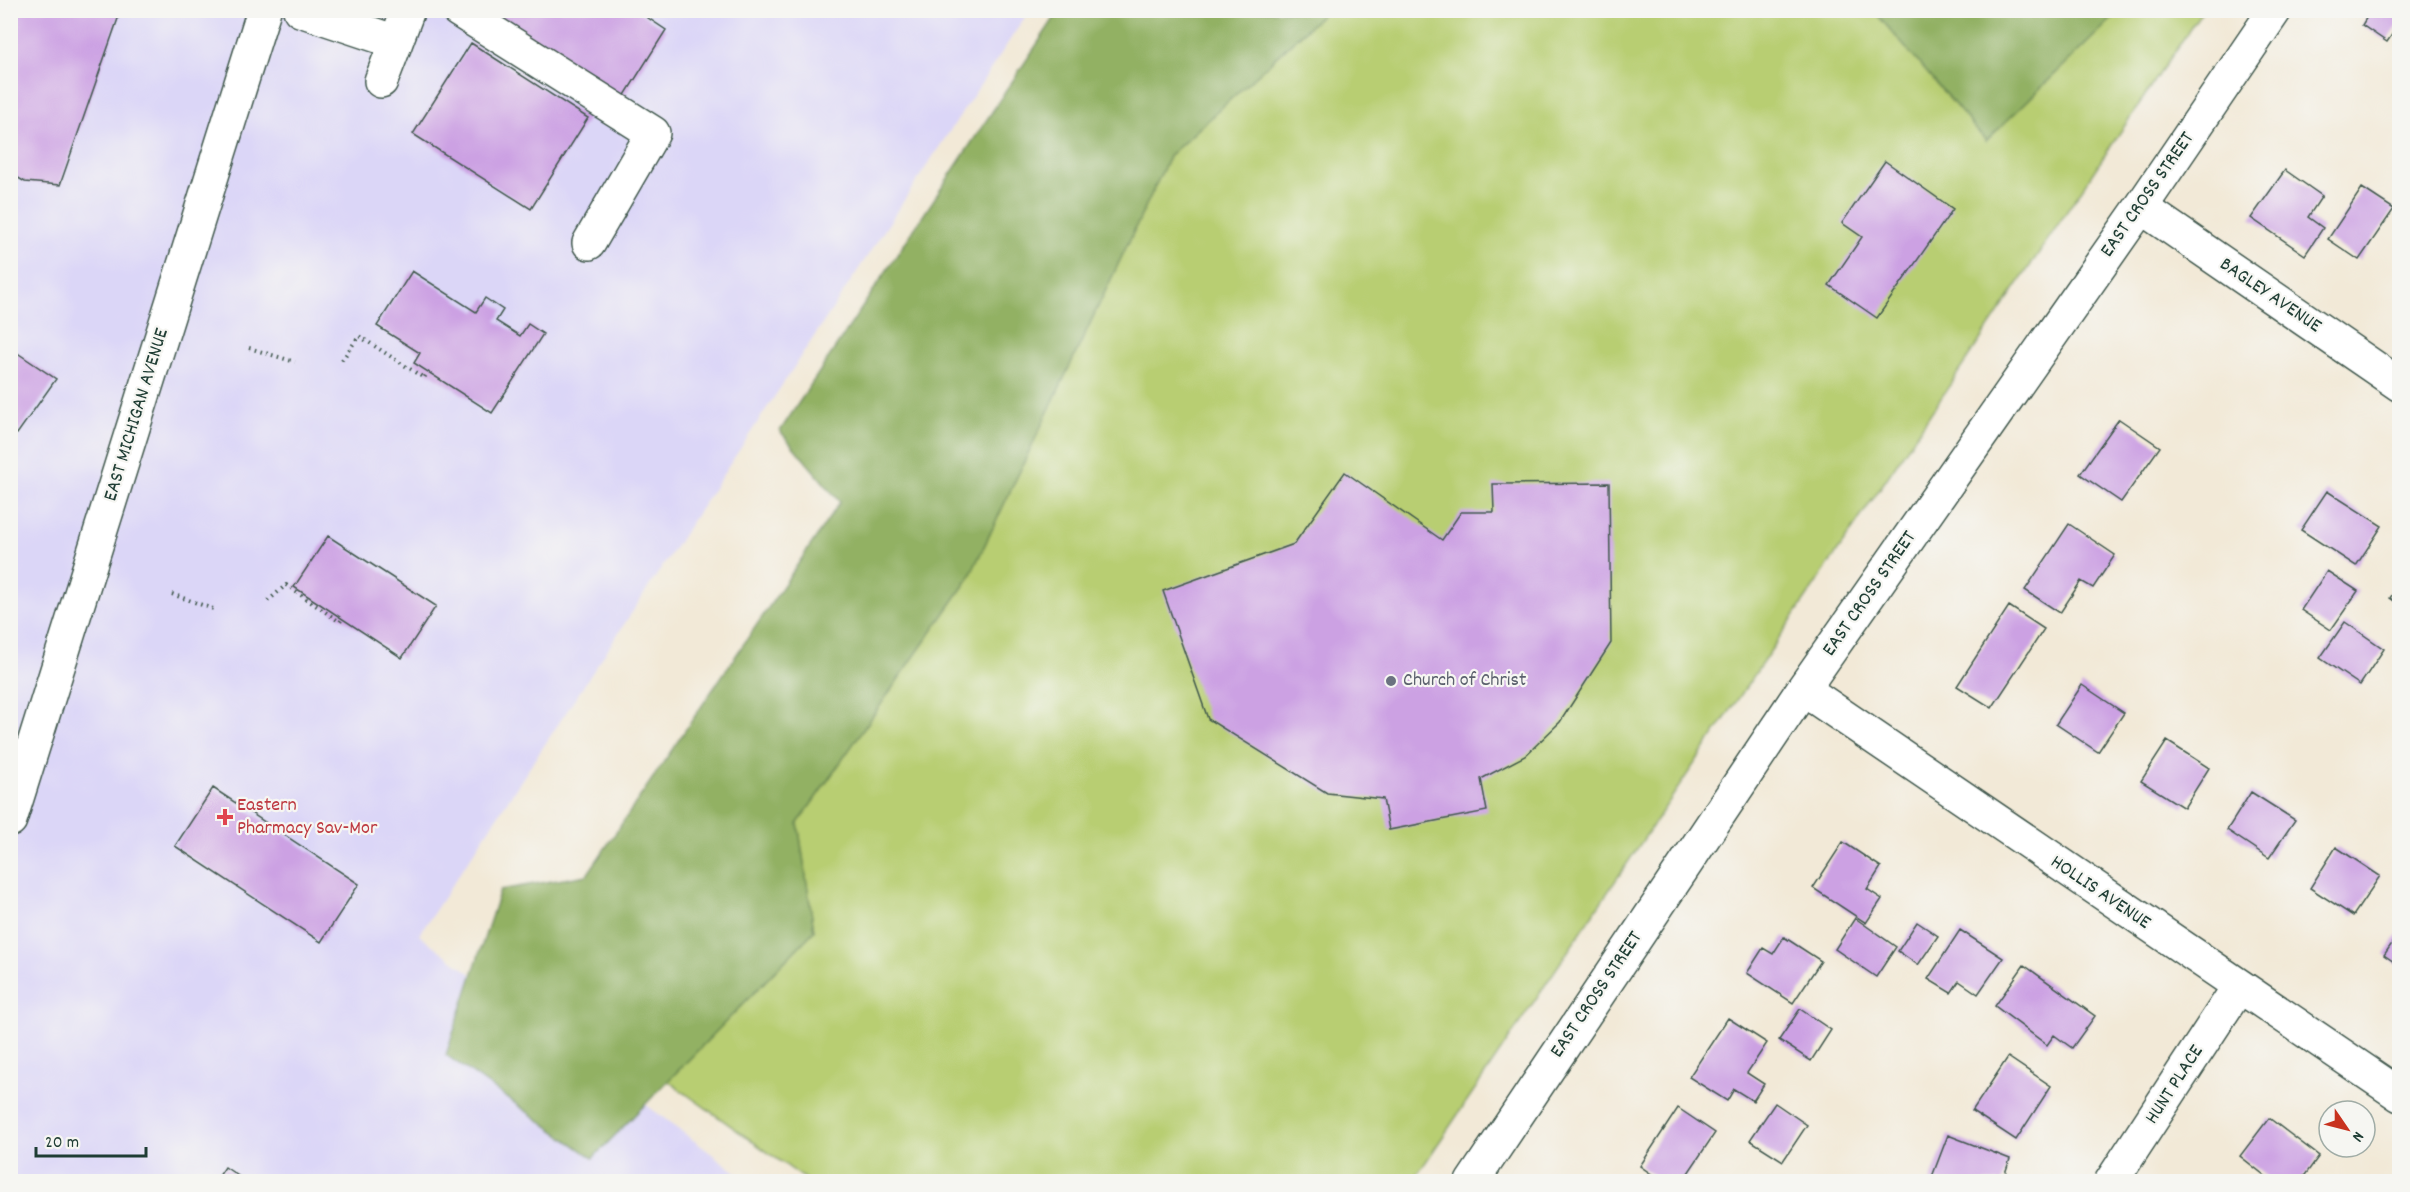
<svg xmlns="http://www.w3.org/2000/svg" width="2410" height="1192" viewBox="0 0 2410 1192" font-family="Dekko,sans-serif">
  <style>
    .built { fill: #dbd6f7 }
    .green { fill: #b8ce72; stroke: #6c8653; stroke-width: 1.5 }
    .forest { fill: #92b164; stroke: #58774c; stroke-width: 1.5 }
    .building { fill: #cca1e3 }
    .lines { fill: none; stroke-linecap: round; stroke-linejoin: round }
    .minor-casing { stroke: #3f574c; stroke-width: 36 }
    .major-casing { stroke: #3f574c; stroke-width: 36 }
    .path { stroke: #3f574c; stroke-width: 4; stroke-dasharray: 1.5 4.5; stroke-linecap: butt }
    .minor { stroke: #fff; stroke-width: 33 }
    .major { stroke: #fff; stroke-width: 33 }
    .worship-dot { fill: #6b7280; stroke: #f6f6f2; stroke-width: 2 }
    .health-dot { fill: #e0444e; stroke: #f6f6f2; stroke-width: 2 }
    .labels { text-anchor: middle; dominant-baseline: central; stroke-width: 4.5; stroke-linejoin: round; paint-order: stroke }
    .street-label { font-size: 20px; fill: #1f3d34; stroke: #f6f6f2 }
    .worship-label { font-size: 20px; fill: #5b616d; stroke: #f6f6f2; text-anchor: start }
    .health-label { font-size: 20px; fill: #be3a42; stroke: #f6f6f2; text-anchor: start }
  </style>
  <rect width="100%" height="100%" fill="#f6f6f2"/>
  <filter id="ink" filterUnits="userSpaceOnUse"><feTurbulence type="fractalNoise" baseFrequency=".0167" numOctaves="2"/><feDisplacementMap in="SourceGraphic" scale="12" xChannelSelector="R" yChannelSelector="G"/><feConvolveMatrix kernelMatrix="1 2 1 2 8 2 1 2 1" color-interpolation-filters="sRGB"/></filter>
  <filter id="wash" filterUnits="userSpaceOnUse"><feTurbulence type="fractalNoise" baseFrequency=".008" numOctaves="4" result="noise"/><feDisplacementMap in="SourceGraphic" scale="24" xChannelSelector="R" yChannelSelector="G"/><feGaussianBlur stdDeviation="1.35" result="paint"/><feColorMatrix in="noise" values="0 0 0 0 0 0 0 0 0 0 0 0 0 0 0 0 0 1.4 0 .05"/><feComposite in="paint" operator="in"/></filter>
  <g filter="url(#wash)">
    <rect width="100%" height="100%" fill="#f2e9d7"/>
    <path class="built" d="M10 11H1029L419 935 748 1181H11Z"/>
    <path class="green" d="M1326 11H1874L1986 141 2120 11H2202L1413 1181H808L668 1081 814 931 798 823 969 578 1170 155Z"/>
    <path class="forest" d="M1059 11H1326L1170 155 969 578 798 823 814 931 593 1158 446 1055 500 890 587 875 840 502 780 431Z
      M1874 11H2120L1986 141Z"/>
    <g id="blocks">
      <path class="building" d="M10 10H121L60 185 25 182 10 173Z
        M482 10H636L666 30 622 100Z
        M2371 10H2400V23L2387 42 2362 25Z
        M471 43 588 118 531 209 413 134Z
        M1885 161 1953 209 1877 318 1829 285 1862 237 1842 223Z
        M2285 170 2322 196 2308 217 2323 228 2305 255 2251 218Z
        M2362 188 2394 209 2359 260 2328 239Z
        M412 271 476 312 485 298 503 310 496 321 520 336 528 324 543 334 492 413 414 363 420 353 377 326Z
        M10 348 56 379 17 434 10 429Z
        M2119 419 2160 447 2121 502 2080 474Z
        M1345 472 1442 540 1461 512H1494L1493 484 1609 483 1611 643 1560 722 1525 756 1481 779 1487 811 1389 830 1383 799 1327 793 1208 719 1163 591 1294 544Z
        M2327 491 2382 526 2356 566 2301 530Z
        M2069 524 2115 555 2093 588 2081 581 2060 613 2025 590Z
        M328 536 436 606 402 658 294 587Z
        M2327 571 2358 591 2331 630 2301 610Z
        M2400 583V605L2390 598Z
        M2009 606 2044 629 1992 708 1957 686Z
        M2345 622 2384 649 2360 685 2320 658Z
        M2082 685 2124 713 2098 752 2056 724Z
        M2167 741 2209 768 2184 808 2141 781Z
        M213 788 359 884 321 942 175 846Z
        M2251 792 2295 820 2269 858 2227 830Z
        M1843 842 1881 867 1867 889 1882 899 1866 923 1813 888Z
        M2336 847 2380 876 2353 916 2310 888Z
        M1855 918 1896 947 1876 977 1835 949Z
        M1917 922 1938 936 1918 965 1898 951Z
        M1960 930 2003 958 1978 994 1959 981 1951 993 1928 979Z
        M2400 932V966L2384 955Z
        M1784 937 1821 961 1793 1003 1747 973 1763 948 1773 954Z
        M2024 965 2095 1016 2072 1048 2054 1035 2047 1045 1995 1006Z
        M1800 1009 1831 1030 1811 1061 1779 1040Z
        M1728 1018 1767 1043 1747 1073 1764 1084 1753 1101 1734 1089 1727 1101 1689 1077Z
        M2008 1057 2051 1086 2016 1140 1972 1111Z
        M1775 1103 1807 1125 1783 1161 1750 1140Z
        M1678 1108 1715 1133 1682 1182H1663L1640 1166Z
        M2269 1118 2319 1156 2300 1182H2273L2240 1156Z
        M1948 1135 2010 1159 2002 1182H1930Z
        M225 1167 247 1182H215Z"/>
    </g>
  </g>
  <g filter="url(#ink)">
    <use href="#blocks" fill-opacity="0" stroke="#3f574c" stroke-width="1.5"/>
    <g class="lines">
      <g class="minor-casing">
        <path id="minor" d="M300 10 396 42 408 10
          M458 10 653 133 589 243
          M381 81 396 42
          M2141 207 2400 385
          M1803 689 2400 1095
          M1472 1182 1803 689 2141 207 2275 10
          M2111 1182 2238 988"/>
      </g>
      <g class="major-casing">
        <path id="major" d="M10 820 264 10"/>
      </g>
      <path class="path" d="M249 348 295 362
        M342 360 359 336 424 378 428 372
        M172 594 216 610
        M268 601 286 585 340 622 342 619"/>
      <use href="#minor" class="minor"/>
      <use href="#major" class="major"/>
    </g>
  </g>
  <circle class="worship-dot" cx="1391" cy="681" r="6"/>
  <path class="health-dot" d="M222 808h6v6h6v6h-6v6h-6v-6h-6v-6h6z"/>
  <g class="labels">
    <g class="street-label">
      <text transform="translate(2148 195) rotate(-55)">EAST CROSS STREET</text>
      <text transform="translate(2270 296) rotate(34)">BAGLEY AVENUE</text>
      <text transform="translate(137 415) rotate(-73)">EAST MICHIGAN AVENUE</text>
      <text transform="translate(1870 594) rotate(-55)">EAST CROSS STREET</text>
      <text transform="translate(2100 893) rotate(34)">HOLLIS AVENUE</text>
      <text transform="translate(1597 995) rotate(-56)">EAST CROSS STREET</text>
      <text transform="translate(2175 1085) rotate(-57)">HUNT PLACE</text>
    </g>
    <g class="worship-label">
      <text x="1403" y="681">Church of Christ</text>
    </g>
    <g class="health-label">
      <text x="237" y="806">Eastern<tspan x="237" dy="23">Pharmacy Sav-Mor</tspan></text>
    </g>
  </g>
  <rect width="2410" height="1192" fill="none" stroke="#f6f6f2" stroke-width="36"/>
  <g transform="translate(2347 1129) rotate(125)"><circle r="28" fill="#f6f6f2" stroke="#a0aca6" stroke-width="1.5"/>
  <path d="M0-4.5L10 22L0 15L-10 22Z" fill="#c8321e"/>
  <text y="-9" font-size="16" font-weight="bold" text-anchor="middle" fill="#1f3d34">N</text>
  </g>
  <path d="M36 1147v9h110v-9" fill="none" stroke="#1f3d34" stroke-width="3"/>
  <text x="45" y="1147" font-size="18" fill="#1f3d34" stroke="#f6f6f2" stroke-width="4.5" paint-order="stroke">20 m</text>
</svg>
